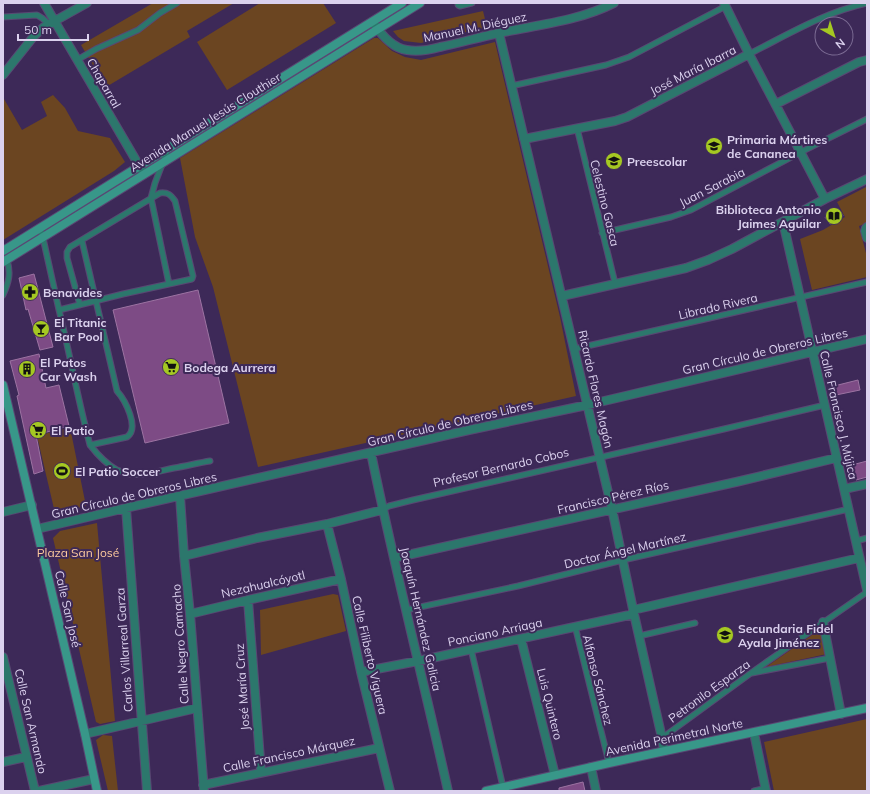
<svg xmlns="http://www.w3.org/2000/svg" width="870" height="794" viewBox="0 0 870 794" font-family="Mulish,sans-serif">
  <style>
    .green { fill: #6b4521 }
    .building { fill: #7d4b85; stroke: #9c73a2 }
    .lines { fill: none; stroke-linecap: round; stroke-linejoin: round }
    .lane-casing { stroke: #594773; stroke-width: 7 }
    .street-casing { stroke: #594773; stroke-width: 10 }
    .secondary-casing { stroke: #594773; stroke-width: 10 }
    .lane { stroke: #2c776c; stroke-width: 5 }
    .street { stroke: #2c776c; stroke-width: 8 }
    .secondary { stroke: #389789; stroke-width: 8 }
    .labels { text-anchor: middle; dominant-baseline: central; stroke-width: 4; stroke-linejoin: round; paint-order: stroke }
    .street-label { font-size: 12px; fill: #dbd1ee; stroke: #3d2958 }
    .poi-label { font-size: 12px; font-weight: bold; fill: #dbd1ee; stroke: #3d2958; text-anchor: start }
    .park-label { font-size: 12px; fill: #fdca9e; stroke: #3d2958 }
  </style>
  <rect width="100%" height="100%" fill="#3d2958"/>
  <path class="green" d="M153 3H234L187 31 190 37 106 87 81 45Z
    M260 3H323L336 23 227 90 197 42Z
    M483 11 487 27 421 43 404 41 398 37 393 31Z
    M374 38H378L392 51 405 57 421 60 495 42 560 317 576 396 258 467 213 287 195 237 180 158Z
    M3 95 4 99 22 130 47 116 41 102 53 95 65 108 78 131 110 138 125 162 114 171 3 240Z
    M866 187 867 191V223L859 226 867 257V277L812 290 800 239 823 230 845 217 837 202Z
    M70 427 86 506 55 513 37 436Z
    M97 523 115 721 100 724 96 722 53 538 60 531Z
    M333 594 338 595 346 631 261 655 260 610Z
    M822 628 827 654 766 667Z
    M867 719V791H774L764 742Z
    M103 735 112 736 118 791H108L96 740Z"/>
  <path class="building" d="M839 209 843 216 830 224 825 217Z
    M34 274 53 347 40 350 28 309 26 310 19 278Z
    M198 290 229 423 145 443 113 310Z
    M39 354 46 388 59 385 69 426 36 435 43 471 34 474 17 396 19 395 10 361Z
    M858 380 860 390 836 395 834 386Z
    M867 461V477L856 480 852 465Z
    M583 782 585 791H559V788Z"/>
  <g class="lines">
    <g class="lane-casing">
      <path id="lane" d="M458 3V5L460 6 472 3
        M3 17 37 15 42 18 49 24
        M749 54C787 35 825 12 867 3
        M77 60 96 49 138 30 160 13 177 3
        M511 86 606 65 629 57 726 6
        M577 128 615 283
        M168 149 155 183 151 198 169 284
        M40 228 43 238 59 310 123 294 192 279 193 276 175 201C171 195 168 192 160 193L70 247 67 252V258L80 305
        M602 233 671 217 691 210 801 152 867 119
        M3 295C9 282 11 273 7 260
        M59 310C70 355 78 400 90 445L127 437C140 428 125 400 117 391L82 241
        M574 349 867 282
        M90 445C97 454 106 464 117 470 135 479 155 472 174 468 186 466 198 463 210 461
        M382 510 389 506 413 500 724 429 825 405
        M856 541 867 538
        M406 610 518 586 623 560 849 509
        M575 626 609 763
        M639 636 695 623
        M471 649 503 787
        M752 673 830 658
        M662 738 751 673 867 592
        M754 791 766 788"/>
    </g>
    <g class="street-casing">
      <path id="street" d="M44 3 144 174
        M724 3 749 54 825 199
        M373 22C380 33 392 48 407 50 418 52 429 50 440 47 460 43 479 37 499 33 537 25 579 21 614 3
        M499 33 612 509 634 614 662 738 664 751
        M3 75 34 36 44 27 87 3
        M776 104 859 62 867 60
        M524 139 615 121 627 117 749 54
        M783 222 867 590
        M867 227 866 228 865 231 867 238
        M562 296 686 268 708 260 732 249 825 199 867 179
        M371 453C394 566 423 678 448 791
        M844 489 867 484
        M180 496 184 556 190 614 204 791
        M126 508 147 791
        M3 512 32 505
        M327 524 341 579 361 672 390 791
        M37 529 126 508 469 430 587 405 867 339
        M184 556 257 538 327 524 382 510
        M394 558 736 482 836 458
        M248 600 261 772
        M633 610 859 558
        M190 614 248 600 341 579
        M823 622 841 714
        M521 639 555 775
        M3 657 35 791
        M361 672 418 661 634 614
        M754 733 766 791
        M85 734 197 708
        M3 762 26 757
        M591 767 596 791
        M203 785 379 748
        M39 791 94 779"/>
    </g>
    <g class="secondary-casing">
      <path id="secondary" d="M3 251 402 3
        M3 262 420 3
        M3 385 85 734 97 791
        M486 791 609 763 867 708"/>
    </g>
    <use href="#lane" class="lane"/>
    <use href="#street" class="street"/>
    <use href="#secondary" class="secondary"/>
  </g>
  <defs>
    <g id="school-disc" transform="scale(0.9)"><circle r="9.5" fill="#a5c822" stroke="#3d2958"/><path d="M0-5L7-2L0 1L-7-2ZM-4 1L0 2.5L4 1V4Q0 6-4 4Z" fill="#111"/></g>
    <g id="library-disc" transform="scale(0.9)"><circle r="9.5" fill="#a5c822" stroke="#3d2958"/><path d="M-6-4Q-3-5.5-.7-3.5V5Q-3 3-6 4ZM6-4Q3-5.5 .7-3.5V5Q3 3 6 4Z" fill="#111"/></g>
    <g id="pharmacy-disc" transform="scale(0.9)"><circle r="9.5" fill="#a5c822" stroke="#3d2958"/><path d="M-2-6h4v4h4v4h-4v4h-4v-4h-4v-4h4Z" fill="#111"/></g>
    <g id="bar-disc" transform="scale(0.9)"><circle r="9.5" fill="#a5c822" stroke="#3d2958"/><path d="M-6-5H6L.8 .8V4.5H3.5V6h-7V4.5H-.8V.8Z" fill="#111"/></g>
    <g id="supermarket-disc" transform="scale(0.9)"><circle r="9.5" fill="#a5c822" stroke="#3d2958"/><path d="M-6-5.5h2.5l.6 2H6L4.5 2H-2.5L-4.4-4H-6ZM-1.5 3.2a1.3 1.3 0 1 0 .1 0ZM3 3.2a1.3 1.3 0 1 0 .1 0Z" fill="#111"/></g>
    <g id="building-disc" transform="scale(0.9)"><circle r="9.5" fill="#a5c822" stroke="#3d2958"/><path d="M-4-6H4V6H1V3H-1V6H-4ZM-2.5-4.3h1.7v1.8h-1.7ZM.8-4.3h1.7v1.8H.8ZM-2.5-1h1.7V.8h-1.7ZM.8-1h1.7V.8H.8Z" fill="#111"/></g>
    <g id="stadium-disc" transform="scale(0.9)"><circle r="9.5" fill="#a5c822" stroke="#3d2958"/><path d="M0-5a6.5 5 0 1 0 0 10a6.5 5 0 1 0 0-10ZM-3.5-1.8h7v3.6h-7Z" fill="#111"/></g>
  </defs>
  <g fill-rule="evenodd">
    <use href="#school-disc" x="714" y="146"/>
    <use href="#school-disc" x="614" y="161"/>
    <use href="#library-disc" x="834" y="216"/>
    <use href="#pharmacy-disc" x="30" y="292"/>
    <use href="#bar-disc" x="41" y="329"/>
    <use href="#supermarket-disc" x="171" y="367"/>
    <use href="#building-disc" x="27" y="369"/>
    <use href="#supermarket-disc" x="38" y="430"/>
    <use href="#stadium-disc" x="62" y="471"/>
    <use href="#school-disc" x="725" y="635"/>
  </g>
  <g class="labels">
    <g class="street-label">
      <text transform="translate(475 27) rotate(-12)">Manuel M. Diéguez</text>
      <text transform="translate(693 70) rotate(-27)">José María Ibarra</text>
      <text transform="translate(104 83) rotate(60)">Chaparral</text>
      <text transform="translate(205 122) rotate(-32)">Avenida Manuel Jesús Clouthier</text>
      <text transform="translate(712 187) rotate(-27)">Juan Sarabia</text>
      <text transform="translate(605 203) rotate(76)">Celestino Gasca</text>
      <text transform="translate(718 306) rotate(-13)">Librado Rivera</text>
      <text transform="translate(765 351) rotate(-13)">Gran Círculo de Obreros Libres</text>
      <text transform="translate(596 389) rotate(77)">Ricardo Flores Magón</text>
      <text transform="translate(839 415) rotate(77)">Calle Francisco J. Mújica</text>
      <text transform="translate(450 423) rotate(-13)">Gran Círculo de Obreros Libres</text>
      <text transform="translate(501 467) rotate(-13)">Profesor Bernardo Cobos</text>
      <text transform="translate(134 495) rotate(-13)">Gran Círculo de Obreros Libres</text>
      <text transform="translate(613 497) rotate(-13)">Francisco Pérez Ríos</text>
      <text transform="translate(625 550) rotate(-13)">Doctor Ángel Martínez</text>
      <text transform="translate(263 584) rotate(-13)">Nezahualcóyotl</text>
      <text transform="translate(68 609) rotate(77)">Calle San José</text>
      <text transform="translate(421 619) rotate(77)">Joaquín Hernández Galicia</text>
      <text transform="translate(495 632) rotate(-12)">Ponciano Arriaga</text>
      <text transform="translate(180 644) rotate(-94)">Calle Negro Camacho</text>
      <text transform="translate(124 650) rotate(-94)">Carlos Villarreal Garza</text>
      <text transform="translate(370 655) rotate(77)">Calle Filiberto Viguera</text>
      <text transform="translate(598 680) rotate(76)">Alfonso Sánchez</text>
      <text transform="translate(242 687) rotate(-94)">José María Cruz</text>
      <text transform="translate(709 691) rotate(-36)">Petronilo Esparza</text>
      <text transform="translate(550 704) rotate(76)">Luis Quintero</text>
      <text transform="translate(31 721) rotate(77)">Calle San Armando</text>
      <text transform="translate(674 737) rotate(-12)">Avenida Perimetral Norte</text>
      <text transform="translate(289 754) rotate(-12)">Calle Francisco Márquez</text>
    </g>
    <g class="poi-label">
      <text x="727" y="139">Primaria Mártires<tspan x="727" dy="14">de Cananea</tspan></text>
      <text x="627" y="161">Preescolar</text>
      <text x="821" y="209" text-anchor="end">Biblioteca Antonio<tspan x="821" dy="14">Jaimes Aguilar</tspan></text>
      <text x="43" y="292">Benavides</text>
      <text x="54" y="322">El Titanic<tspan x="54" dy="14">Bar Pool</tspan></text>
      <text x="40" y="362">El Patos<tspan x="40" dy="14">Car Wash</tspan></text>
      <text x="184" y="367">Bodega Aurrera</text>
      <text x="51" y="430">El Patio</text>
      <text x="75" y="471">El Patio Soccer</text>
      <text x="738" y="628">Secundaria Fidel<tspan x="738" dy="14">Ayala Jiménez</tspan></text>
    </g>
    <g class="park-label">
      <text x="78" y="552">Plaza San José</text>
    </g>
  </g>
  <rect width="870" height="794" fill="none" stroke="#dbd1ee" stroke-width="8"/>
  <g transform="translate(834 36) rotate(141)"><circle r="19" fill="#3d2958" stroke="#7c6c94"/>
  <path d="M0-3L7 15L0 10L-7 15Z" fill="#a5c822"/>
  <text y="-6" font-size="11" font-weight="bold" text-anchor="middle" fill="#dbd1ee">N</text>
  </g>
  <path d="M18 34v6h70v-6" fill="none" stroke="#dbd1ee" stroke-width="2"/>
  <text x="24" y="34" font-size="12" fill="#dbd1ee" stroke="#3d2958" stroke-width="3" paint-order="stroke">50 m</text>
</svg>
